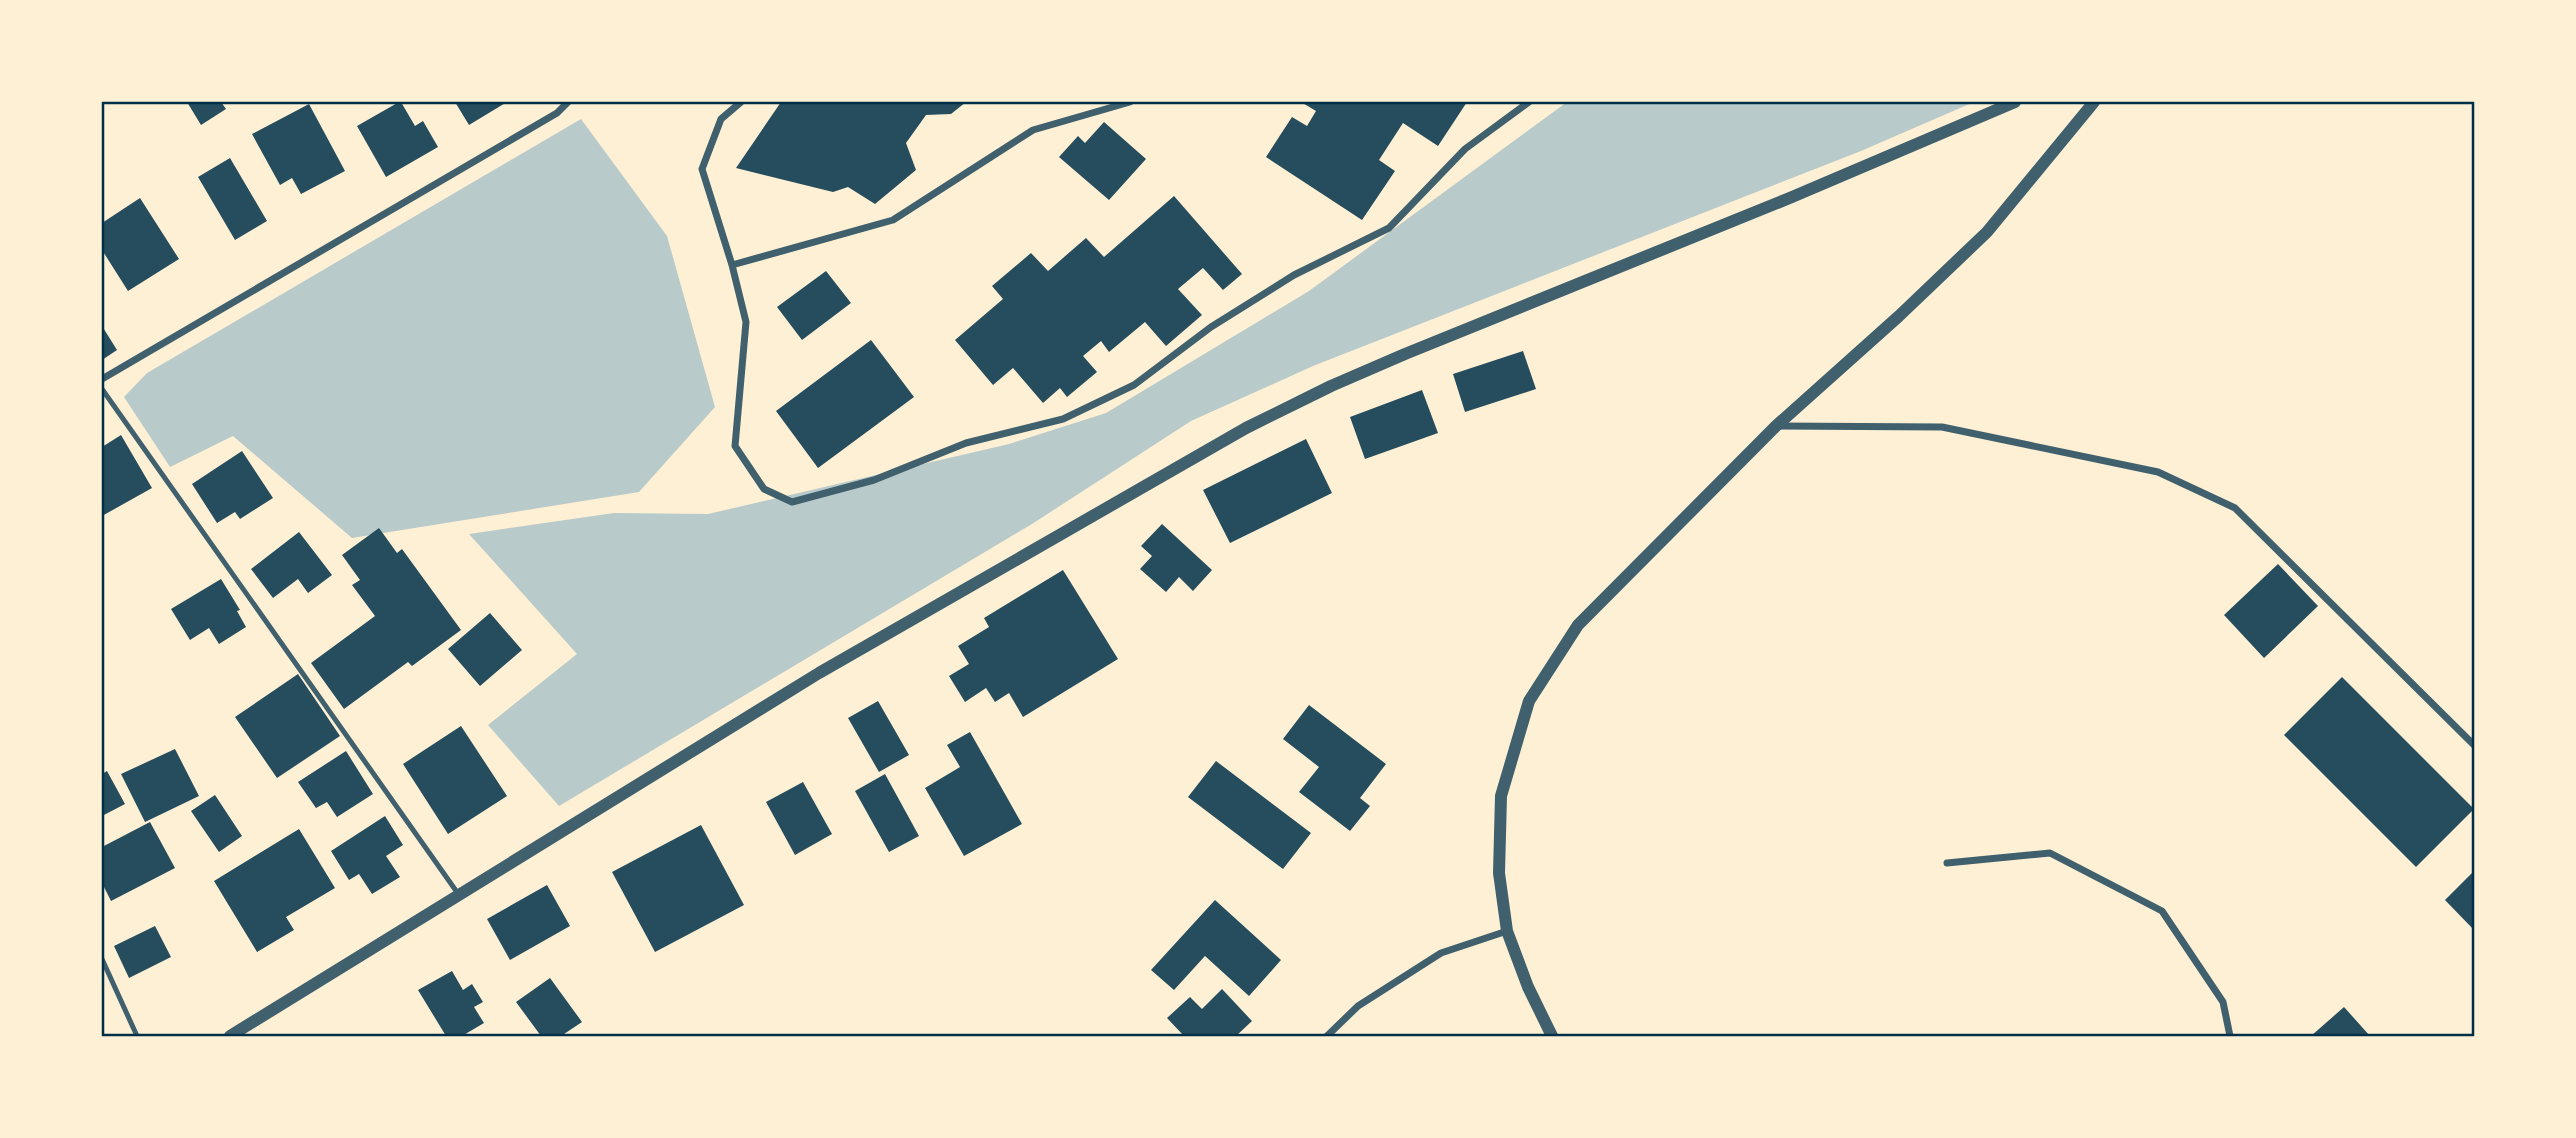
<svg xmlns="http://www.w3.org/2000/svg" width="2576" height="1138" viewBox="0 0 2576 1138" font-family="'Source Sans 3',sans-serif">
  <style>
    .green { fill: #b9caca }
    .building { fill: #264d5e }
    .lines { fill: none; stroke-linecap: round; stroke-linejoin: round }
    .service { stroke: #3f606c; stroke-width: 5 }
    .minor { stroke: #3f606c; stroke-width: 7 }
    .tertiary { stroke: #3f606c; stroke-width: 12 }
    .neatline { fill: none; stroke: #003049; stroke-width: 2.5 }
  </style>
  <rect width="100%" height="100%" fill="#fdf0d5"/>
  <path class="green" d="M1567 102H1974L1861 151 1313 366 1191 421 1032 524 559 806 488 725 577 654 469 534 614 513 708 514 1009 444 1106 413 1309 291Z
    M581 119 667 236 715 407 639 492 352 538 233 436 170 467 124 397 147 373Z"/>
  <path class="building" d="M187 102H221L226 109 201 125Z
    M399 102H401L415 126 423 121 438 147 386 177 357 126Z
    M455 102H507L469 125Z
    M781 102H966L951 114 926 115 906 143 916 170 875 204 848 187 833 192 736 168Z
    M1301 102 1385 103 1467 102 1438 146 1403 123 1379 160 1395 171 1362 220 1266 157 1292 117 1307 126 1316 111Z
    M309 104 345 171 301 194 292 178 280 185 252 134Z
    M1104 122 1146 159 1109 200 1059 157 1078 136 1085 143Z
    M230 158 267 221 235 240 198 177Z
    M1174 196 1242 274 1223 290 1203 268 1178 289 1202 315 1166 346 1145 322 1109 352 1101 341 1083 356 1097 372 1067 397 1060 388 1043 403 1013 368 993 385 955 340 1003 299 992 286 1031 253 1048 271 1086 238 1104 257Z
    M140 198 179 259 128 291 102 250V223Z
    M826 271 851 303 802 340 777 307Z
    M102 326 117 350 102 360Z
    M871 340 914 397 818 468 776 411Z
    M1523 351 1536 389 1465 412 1453 374Z
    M1422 390 1438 433 1365 459 1350 417Z
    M121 435 152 488 102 516V447Z
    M1306 439 1332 493 1230 543 1203 490Z
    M242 451 273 498 240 519 235 512 217 523 192 484Z
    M1162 524 1212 570 1193 591 1179 577 1166 592 1140 569 1152 556 1141 546Z
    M379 528 397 553 402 549 461 630 412 666 408 662 344 709 311 663 375 616 352 585 360 580 342 555Z
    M299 532 332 575 308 593 298 579 273 598 251 569Z
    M2278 564 2318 606 2264 658 2224 615Z
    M1063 570 1118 659 1023 717 1009 693 995 702 986 688 965 702 949 676 969 664 958 646 989 627 984 618Z
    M221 579 240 610 237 611 246 627 219 644 209 628 190 640 171 609Z
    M490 613 522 650 480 686 448 649Z
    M298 674 340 736 277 778 235 717Z
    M2342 677 2474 809 2416 867 2284 735Z
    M878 701 909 755 879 772 848 718Z
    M1309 705 1386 764 1360 798 1370 806 1350 831 1299 792 1319 767 1283 739Z
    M461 726 507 796 448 834 403 764Z
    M970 732 1022 824 964 856 925 788 960 767 947 745Z
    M175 749 199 796 145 822 121 774Z
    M346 751 373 794 337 817 327 802 316 808 298 782Z
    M1216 761 1311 833 1283 869 1188 797Z
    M107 771 125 804 102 816V774Z
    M885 774 919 836 889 852 855 791Z
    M803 782 832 834 795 855 766 802Z
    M215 795 242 836 219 852 191 811Z
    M385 816 403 845 386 856 400 877 372 894 359 874 349 880 331 851Z
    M150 822 175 868 111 901 102 883V847Z
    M701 825 744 905 655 952 612 872Z
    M299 829 335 888 286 917 294 930 257 952 214 881Z
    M2474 871V930L2445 900Z
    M547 885 570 926 510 960 487 919Z
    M1215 900 1281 960 1249 996 1205 956 1174 990 1151 970Z
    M155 926 171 957 129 978 114 946Z
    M452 971 463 990 472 984 483 1002 474 1007 484 1023 462 1036H446L418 990Z
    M550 978 582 1022 561 1036H541L516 1002Z
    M1222 989 1252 1021 1236 1036H1184L1167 1018 1190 997 1202 1009Z
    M2344 1007 2370 1036H2311Z"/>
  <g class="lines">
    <path class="service" d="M102 389 459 895
      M102 959 137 1036"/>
    <path class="minor" d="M1130 102 1033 130 893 220 732 265 746 322 735 446 764 489 792 502 874 480 966 443 1063 419 1134 385 1211 327 1294 275 1389 228 1465 149 1529 102
      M732 265 702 169 721 119 741 102
      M102 379 557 113 568 102
      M1776 426 1942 427 2158 472 2235 508 2474 745
      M1947 863 2050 853 2162 911 2223 1002 2230 1036
      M1327 1036 1358 1006 1441 953 1507 931"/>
    <path class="tertiary" d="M230 1036 819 673 1246 428 1331 386 1405 354 1792 197 2015 102
      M1552 1036 1528 987 1507 931 1499 873 1501 796 1529 701 1578 625 1776 426 1899 316 1987 232 2094 102"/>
  </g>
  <rect width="2576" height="1138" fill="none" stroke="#fdf0d5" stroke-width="206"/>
  <rect x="103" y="103" width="2370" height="932" class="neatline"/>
</svg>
